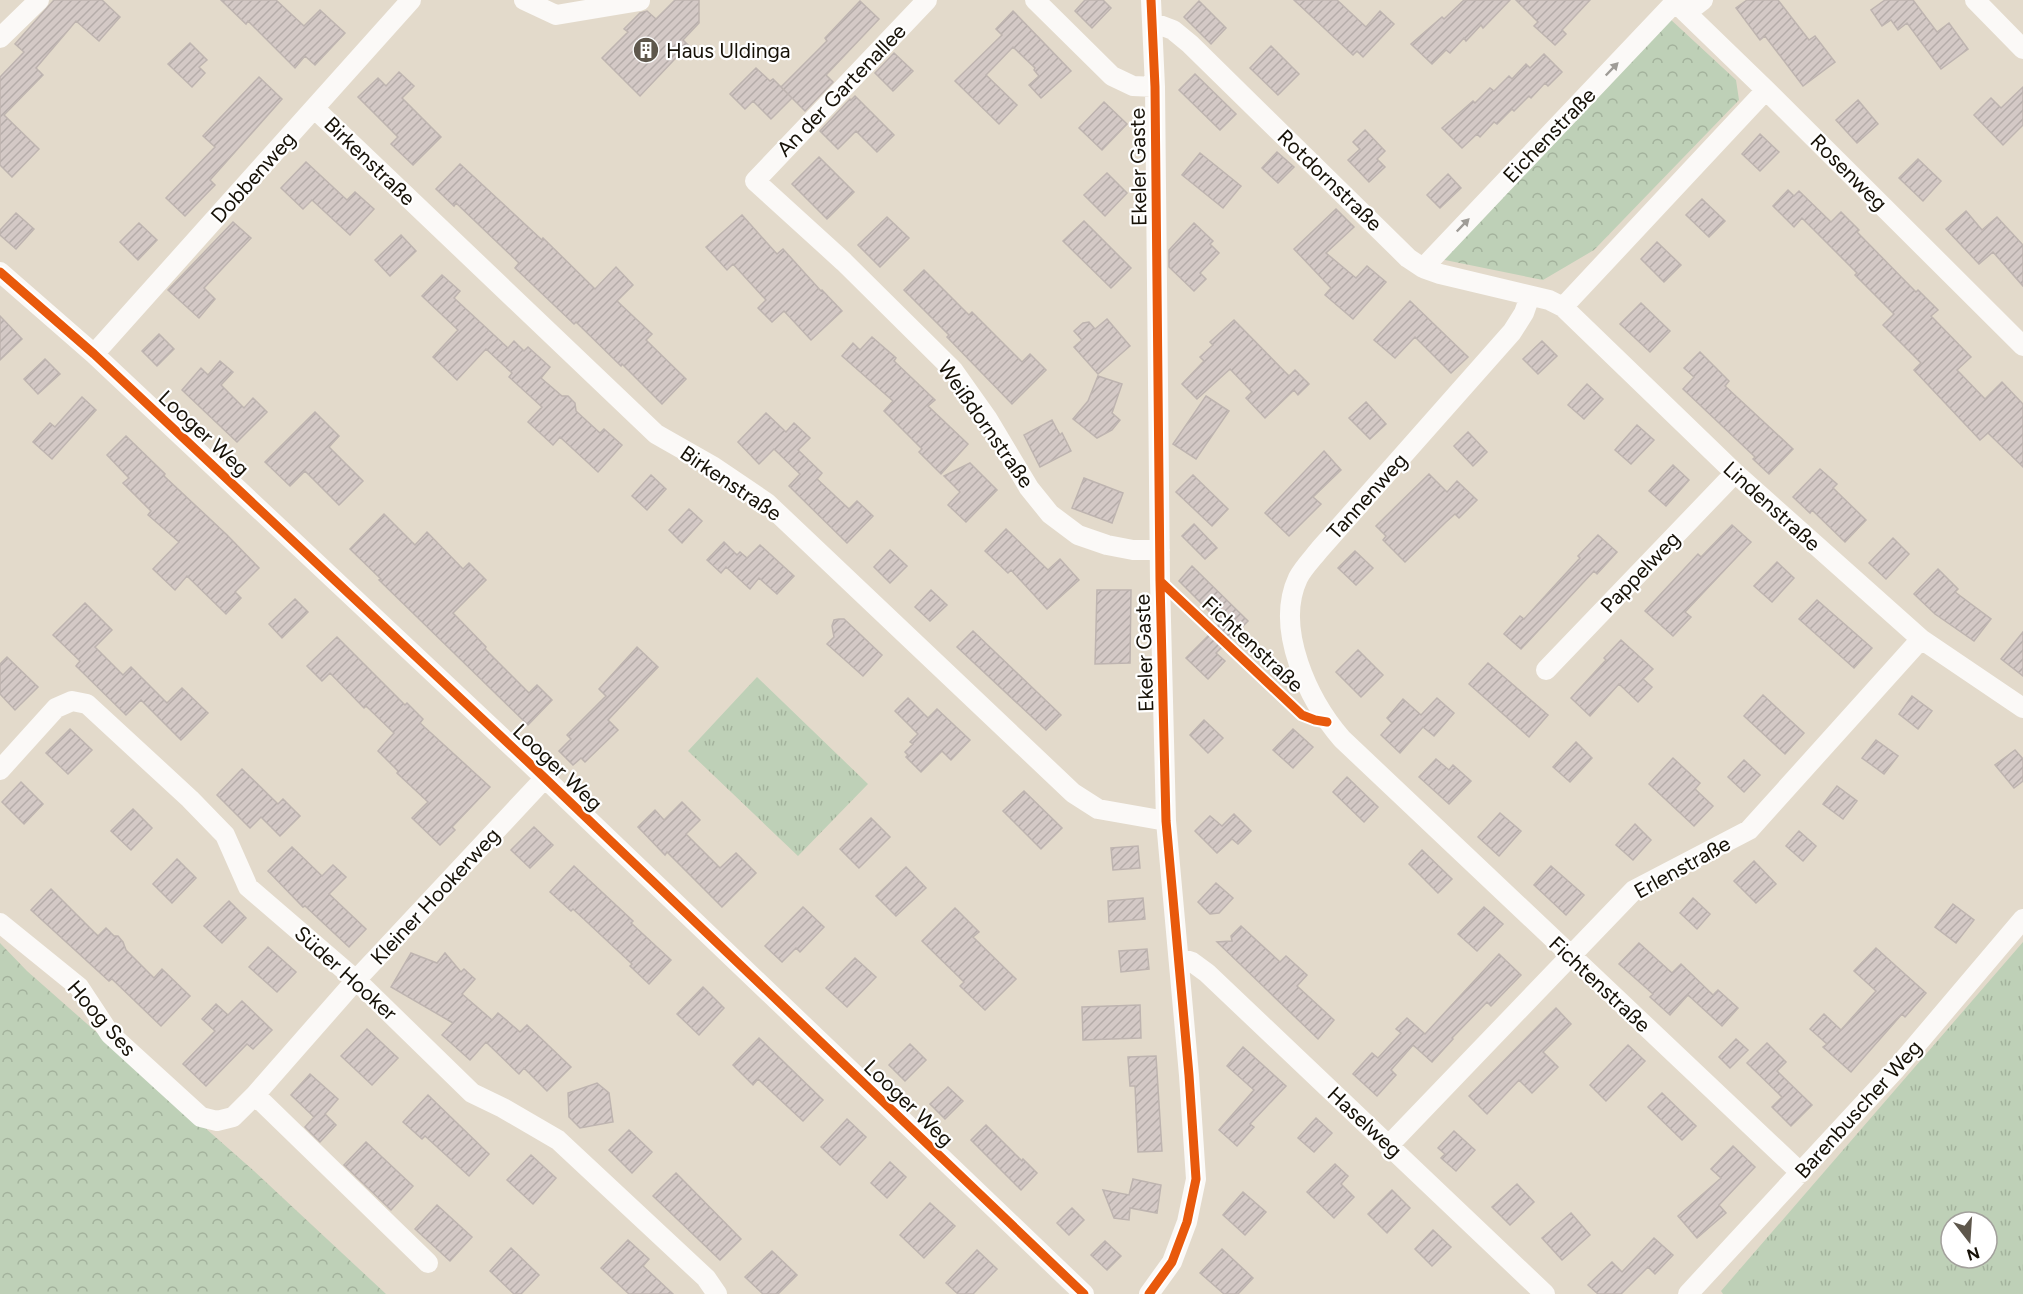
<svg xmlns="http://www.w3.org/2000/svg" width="2023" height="1294" viewBox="0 0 2023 1294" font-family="Figtree,sans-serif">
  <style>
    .grass { fill: url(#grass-tufts); fill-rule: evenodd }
    .forest { fill: url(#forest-crowns) }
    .building { fill: url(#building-hatch); stroke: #beb4b0; stroke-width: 1.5 }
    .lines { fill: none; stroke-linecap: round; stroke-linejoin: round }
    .minor { stroke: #fbf9f7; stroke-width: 20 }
    .cycleway-casing { stroke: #fff; stroke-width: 13 }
    .cycleway { stroke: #e8590c; stroke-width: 9 }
    .oneway { fill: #9f9c97 }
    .labels { text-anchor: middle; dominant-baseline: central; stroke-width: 4.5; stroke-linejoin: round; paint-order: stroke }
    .poi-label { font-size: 21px; fill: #161107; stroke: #fff; text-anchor: start }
    .street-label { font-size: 21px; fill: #161107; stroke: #fff }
  </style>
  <defs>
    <pattern id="grass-tufts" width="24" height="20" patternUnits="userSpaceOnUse" patternTransform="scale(1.5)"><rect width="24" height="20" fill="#bed0b7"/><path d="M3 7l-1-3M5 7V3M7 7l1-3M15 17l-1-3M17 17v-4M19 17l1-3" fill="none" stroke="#a3b29c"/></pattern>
    <pattern id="forest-crowns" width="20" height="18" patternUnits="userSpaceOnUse" patternTransform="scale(1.5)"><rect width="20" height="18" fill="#bed0b7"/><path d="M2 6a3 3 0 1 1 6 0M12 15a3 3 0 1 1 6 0" fill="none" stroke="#a3b29c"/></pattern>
    <pattern id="building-hatch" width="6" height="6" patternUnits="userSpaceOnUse" patternTransform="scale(1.5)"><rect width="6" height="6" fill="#d4c9c6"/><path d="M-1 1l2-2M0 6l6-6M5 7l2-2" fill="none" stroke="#b5aca9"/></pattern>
  </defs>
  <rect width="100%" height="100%" fill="#e3dacb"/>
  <path class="grass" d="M757 677 868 784 798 856 688 751Z
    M2023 942V1294H1723L1721 1291ZM1951 1222H1987V1258H1951Z"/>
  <path class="forest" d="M1669 18 1736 80 1739 100 1594 250 1543 280 1440 259Z
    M0 943 27 971 254 1171 386 1294H0Z"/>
  <path class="building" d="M54 0H102L120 17 99 41 76 21 36 68 43 75 4 115 39 149 12 177 0 165V77L24 52 15 44Z
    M221 0H276L304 26 320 10 345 33 315 65 305 56 295 68 248 21 246 24Z
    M675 0H699V23L683 40 688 45 640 96 602 58 628 32 624 29 640 13 647 11 656 19Z
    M1085 0H1103L1111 8 1092 28 1075 11Z
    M1294 0H1337L1366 27 1380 11 1394 24 1363 57 1357 51 1353 55Z
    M1464 0H1510L1483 28 1481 25 1466 41 1464 38 1450 53 1446 50 1432 64 1411 44 1442 17 1444 19Z
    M1516 0H1590L1562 30 1566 34 1555 45 1534 26 1538 22Z
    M1747 0H1778L1809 40 1815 36 1835 62 1803 86 1765 36 1760 40 1736 8Z
    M1885 0H1913L1937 32 1949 23 1968 49 1941 69 1907 23 1898 30 1891 20 1882 26 1871 10Z
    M860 1 879 19 826 75 833 82 805 111 781 87 827 41 825 38Z
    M1199 1 1226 28 1211 44 1184 17Z
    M1013 11 1071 71 1041 98 1029 85 1039 76 1034 70 1035 68 1013 47 986 75 1017 105 999 124 955 81 1002 35 996 29Z
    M190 43 207 60 199 67 205 73 192 87 168 64Z
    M1271 46 1299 74 1278 95 1250 68Z
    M894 53 913 71 893 91 875 73Z
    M1544 54 1562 72 1548 86 1545 83 1531 98 1529 96 1514 111 1512 109 1497 124 1494 122 1480 137 1477 134 1462 148 1442 128 1473 101 1475 103 1490 88 1494 91 1509 76 1512 79 1526 64 1530 68Z
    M756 68 770 81 773 79 792 98 771 119 753 101 745 109 730 94Z
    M399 72 414 86 402 98 441 137 413 165 391 144 398 137 358 97 378 78 386 86Z
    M1195 74 1236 114 1220 130 1179 90Z
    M259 77 282 99 210 180 215 185 185 216 166 198 215 147 203 136Z
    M2023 87V125L2003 145 1974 115 1991 98 2001 108Z
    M855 96 894 135 877 152 856 131 838 149 820 131 850 99 851 100Z
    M1858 100 1878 124 1857 143 1836 120Z
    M1104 102 1127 124 1102 150 1079 128Z
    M1365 130 1385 151 1377 159 1385 167 1369 182 1348 160 1360 149 1353 142Z
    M1760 134 1779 152 1760 171 1742 154Z
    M1277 152 1294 167 1278 183 1262 168Z
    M1200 153 1241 186 1223 208 1182 175Z
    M819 157 854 192 827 219 792 184Z
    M1918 159 1941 181 1923 201 1899 178Z
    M306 162 347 200 355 192 374 209 350 235 312 200 303 209 281 188Z
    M460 164 542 240 543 238 595 289 616 267 633 285 617 301 652 334 646 340 686 379 662 404 622 364 621 366 576 322 574 324 515 268 519 263 456 203 454 206 436 189Z
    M1107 173 1127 193 1105 216 1084 195Z
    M1448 174 1461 188 1440 208 1427 195Z
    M1788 190 1794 196 1799 191 1831 222 1841 212 1859 230 1857 232 1916 292 1918 290 1938 310 1931 316 1971 357 1957 370 1985 399 2002 382 2023 404V467L1988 433 1980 440 1914 370 1921 363 1883 325 1894 314 1855 275 1857 273 1802 218 1794 227 1773 206Z
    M1702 199 1725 221 1709 237 1686 215Z
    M1336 209 1354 227 1326 253 1356 278 1367 266 1386 282 1353 319 1325 295 1331 288 1294 249Z
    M1966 211 1982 230 1997 217 2023 245V286L1993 252 1979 264 1946 229Z
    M16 213 34 229 16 249 0 235V230Z
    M742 215 777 254 783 249 821 291 822 290 842 311 811 340 784 311 772 322 758 308 766 300 733 264 727 270 706 247Z
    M887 217 909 238 880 267 858 245Z
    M1084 221 1131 268 1111 288 1063 241Z
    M233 222 251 238 204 288 215 299 199 318 168 290Z
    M139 223 157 240 138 260 120 242Z
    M1194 223 1213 241 1210 244 1219 253 1200 273 1206 279 1194 291 1169 267V250Z
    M401 235 416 251 390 276 375 260Z
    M1657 242 1681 265 1664 282 1641 259Z
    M924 270 969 315 972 312 1022 362 1030 354 1046 370 1012 404 947 337 949 335 904 290Z
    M442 275 460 291 454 298 508 348 514 341 524 351 528 347 550 367 541 378 562 396H568L575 403 576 411 600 433 604 429 622 445 598 472 560 437 553 445 528 422 542 407 509 377 512 373 486 349 457 380 433 357 458 330 422 296Z
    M1410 301 1468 357 1451 373 1415 337 1395 358 1374 340Z
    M1641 303 1670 331 1650 352 1620 324Z
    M0 316 22 339 0 360Z
    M1107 319 1130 346 1098 374 1074 347 1082 340 1074 331 1083 323 1089 322 1095 329Z
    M1234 320 1289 376 1295 370 1309 384 1298 395 1294 390 1265 418 1246 398 1252 392 1230 369 1197 399 1182 384 1204 361 1200 357 1213 345 1210 342Z
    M159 334 174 349 157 366 142 351Z
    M872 337 896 358 894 361 935 400 928 406 968 444 941 474 919 452 922 449 884 411 893 401 842 356 853 343 860 350Z
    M1542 341 1557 356 1538 374 1523 359Z
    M1700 352 1729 381 1725 386 1793 449 1769 474 1753 459 1755 457 1683 389 1694 377 1684 368Z
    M45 359 60 374 38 394 24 379Z
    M220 361 233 372 221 385 244 408 253 398 267 412 237 442 182 390 201 368 208 375Z
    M1098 376 1122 384 1112 413 1120 420 1112 430 1097 438 1073 419 1088 401Z
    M1587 384 1603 399 1584 419 1568 405Z
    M1206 396 1229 411 1196 459 1173 444Z
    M82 397 96 410 52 459 33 442 50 423 55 427Z
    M1366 402 1386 424 1370 439 1349 418Z
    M315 412 339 436 329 447 363 481 339 505 305 471 290 486 265 462Z
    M766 413 786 432 794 423 810 438 798 450 822 473 817 479 849 509 857 501 873 516 847 543 789 486 800 474 774 449 759 464 738 442Z
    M1052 420 1060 435 1062 433 1071 451 1040 467 1024 435Z
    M1637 425 1654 440 1631 464 1615 450Z
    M1468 432 1487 452 1473 466 1454 446Z
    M126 436 165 474 164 476 227 535 259 568 235 592 241 598 226 614 187 576 175 590 153 569 179 542 148 515 151 511 123 483 129 478 107 455Z
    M1324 451 1341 470 1313 497 1321 504 1289 536 1265 513Z
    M970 463 997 490 966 522 948 505 960 492 944 476Z
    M1673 465 1689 480 1666 506 1649 491Z
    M1820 469 1837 484 1833 488 1866 520 1845 542 1812 510 1810 513 1793 497Z
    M1429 474 1447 492 1457 481 1477 500 1459 518 1455 514 1446 522 1405 562 1383 540 1386 536 1376 526Z
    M651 475 666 489 647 510 632 496Z
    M1193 475 1228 509 1212 526 1176 492Z
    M1084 478 1123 493 1112 523 1072 508Z
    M689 509 702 521 682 543 669 530Z
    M384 514 415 545 427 532 463 569 469 563 486 580 453 613 486 647 485 649 529 693 537 685 552 700 528 725 379 580 381 579 350 549Z
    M1194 524 1217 548 1205 559 1182 536Z
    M1732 525 1751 542 1685 612 1691 617 1673 636 1645 611 1698 554 1701 557Z
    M1006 529 1048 570 1060 559 1079 580 1047 609 1011 570 1008 573 985 551Z
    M1598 535 1617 552 1597 574 1594 571 1521 649 1504 634 1520 616 1524 619 1580 558 1578 556Z
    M1893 538 1909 554 1886 579 1869 563Z
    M724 542 737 555 740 552 747 558 760 545 794 576 777 594 759 578 750 589 726 567 721 573 707 560Z
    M890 550 907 566 890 583 874 567Z
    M1355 551 1373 568 1356 585 1338 568Z
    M1777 562 1794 578 1772 602 1754 586Z
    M1192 566 1248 621 1216 653 1225 661 1208 679 1186 658 1221 623 1179 581Z
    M1938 569 1958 589 1955 592 1991 619 1974 641 1935 614 1914 594Z
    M931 590 947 605 930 621 915 607Z
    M1097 590H1131L1130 663 1095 664Z
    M295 599 308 612 282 638 269 624Z
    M1817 600 1872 648 1854 668 1799 619Z
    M85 603 112 630 95 647 123 675 131 667 167 703 182 688 208 713 181 740 141 700 126 715 76 666 80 661 53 635Z
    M839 619H844L882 655 863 676 827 644 834 637 832 626 834 620Z
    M973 631 1061 715 1046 730 957 647Z
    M2023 632V676L2001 659Z
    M337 637 405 705 407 703 423 719 420 723 490 787 452 827 455 830 440 845 412 818 428 802 397 773 398 771 378 751 394 733 366 706 364 708 330 673 322 681 307 666Z
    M1621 640 1653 669 1643 679 1652 687 1638 702 1619 684 1590 716 1571 698 1606 660 1604 658Z
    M637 647 658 667 608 720 618 730 585 762 581 758 573 765 559 751 571 739 567 735 606 696 599 689Z
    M1358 650 1383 675 1361 697 1336 672Z
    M7 657 38 687 15 710 0 694V664Z
    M1488 663 1548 715 1529 737 1469 684Z
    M1763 695 1804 733 1785 754 1744 716Z
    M1912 696 1932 711 1918 729 1899 714Z
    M908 698 928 718 937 709 970 740 951 760 942 751 921 772 906 757 908 755 905 752 913 744 910 742 918 734 895 711Z
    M1437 698 1454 713 1434 736 1423 727 1400 753 1381 735 1392 723 1387 718 1403 699 1421 715Z
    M1204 720 1223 738 1208 753 1190 735Z
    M70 729 92 750 68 774 46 753Z
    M1293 729 1313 747 1293 768 1273 750Z
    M1876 740 1898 756 1884 774 1862 758Z
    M1576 742 1592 758 1570 782 1553 767Z
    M2015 750 2023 759V781L2014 788 1995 765Z
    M1673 758 1700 783 1695 789 1713 806 1694 826 1649 784Z
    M1436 759 1449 770 1453 765 1471 781 1449 804 1419 777Z
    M1744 760 1760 775 1744 792 1728 777Z
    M242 769 278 804 283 799 300 816 280 836 261 817 250 828 217 795Z
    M1347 777 1378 807 1364 822 1333 792Z
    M21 782 43 804 24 824 2 802Z
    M1837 786 1857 801 1843 819 1823 804Z
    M1024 791 1062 828 1041 849 1003 811Z
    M682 802 700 820 686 834 720 868 736 853 756 873 722 907 667 852 665 855 638 827 655 810 664 820Z
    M133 809 152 828 131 850 111 831Z
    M1500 813 1521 831 1499 856 1478 837Z
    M1234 814 1251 831 1238 844 1232 839 1217 853 1195 831 1210 816 1222 826Z
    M871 818 890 837 859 868 840 849Z
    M1635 824 1651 840 1633 860 1616 845Z
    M534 827 553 845 530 868 511 850Z
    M1799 831 1816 846 1803 861 1786 846Z
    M1138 846 1140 868 1113 870 1111 848Z
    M292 847 322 876 333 865 346 877 329 894 366 929 349 947 305 906 303 907 268 871Z
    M1422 850 1452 879 1438 893 1409 864Z
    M177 859 196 878 172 903 153 884Z
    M1754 861 1776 884 1756 903 1734 881Z
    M574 866 633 921 631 923 671 960 649 984 630 966 632 964 573 909 571 911 550 892Z
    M1551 866 1584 895 1566 915 1534 885Z
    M906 867 926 888 896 916 876 896Z
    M1216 883 1233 898 1219 913 1210 914 1198 902Z
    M51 889 98 936 106 928 114 936H118L123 942 126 950 154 978 162 969 190 996 161 1026 112 979 109 981 31 910Z
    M1143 898 1145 919 1109 922 1108 901Z
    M1693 898 1710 914 1697 929 1680 913Z
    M229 901 246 918 222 943 204 926Z
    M1953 904 1974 920 1956 943 1935 927Z
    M803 907 824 927 800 952 796 948 782 962 765 946Z
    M1484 907 1503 924 1477 951 1458 934Z
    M955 908 979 932 973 937 1016 979 985 1010 960 986 964 982 922 941Z
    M1241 926 1280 962 1286 956 1307 975 1297 986 1334 1020 1318 1039 1217 942 1232 941 1231 936Z
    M1639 943 1672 973 1681 964 1713 995 1718 990 1738 1008 1722 1026 1688 995 1670 1015 1650 997 1653 994 1619 964Z
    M268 947 296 972 277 992 249 967Z
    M1876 948 1926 993 1905 1017 1902 1014 1851 1072 1823 1047 1827 1044 1810 1029 1824 1014 1841 1030 1876 991 1854 971Z
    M1147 949 1149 969 1121 972 1119 951Z
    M411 953 437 963 445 953 461 972 464 969 475 979 462 994 492 1020 498 1013 520 1032 527 1025 571 1067 547 1091 524 1068 519 1074 486 1042 470 1060 442 1035 453 1023 391 987Z
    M1499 954 1521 975 1491 1006 1487 1002 1452 1038 1453 1039 1432 1062 1413 1045 1391 1070 1396 1075 1377 1096 1353 1074 1372 1053 1378 1058 1401 1033 1396 1029 1407 1018 1425 1034Z
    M855 958 876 977 847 1007 826 988Z
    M703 987 724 1008 699 1035 677 1014Z
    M242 1001 272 1030 253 1049 247 1044 206 1086 183 1064 215 1031 202 1019 216 1004 228 1015Z
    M1140 1005 1141 1038 1083 1040 1082 1007Z
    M1556 1008 1571 1024 1543 1052 1558 1067 1532 1093 1519 1080 1487 1114 1469 1096Z
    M367 1029 398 1058 372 1085 341 1056Z
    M759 1038 823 1100 803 1121 758 1079 753 1085 733 1065Z
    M1736 1039 1748 1050 1730 1068 1719 1057Z
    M1767 1043 1786 1062 1777 1071 1812 1105 1791 1126 1772 1107 1782 1097 1747 1063Z
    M910 1044 926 1060 905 1081 889 1065Z
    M1628 1045 1645 1061 1606 1101 1590 1085Z
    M1243 1047 1286 1086 1250 1124 1254 1127 1237 1146 1219 1130 1254 1090 1227 1066Z
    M1156 1056 1162 1151 1138 1152 1135 1086H1130L1128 1057Z
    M310 1074 338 1099 325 1114 336 1125 320 1142 305 1127 314 1117 291 1095Z
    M597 1083 609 1093 613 1122 580 1128 569 1117 568 1093Z
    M948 1087 963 1101 945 1119 930 1104Z
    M1662 1093 1696 1126 1682 1140 1648 1107Z
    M428 1095 489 1154 469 1176 425 1136 422 1139 403 1122Z
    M1316 1118 1332 1133 1314 1152 1298 1138Z
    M847 1119 866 1137 840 1165 821 1147Z
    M986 1125 1022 1161 1023 1159 1037 1173 1021 1190 971 1140Z
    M629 1130 652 1152 632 1173 609 1150Z
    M1454 1131 1475 1150 1456 1171 1441 1158 1445 1154 1438 1148Z
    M366 1142 413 1186 391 1210 344 1165Z
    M1733 1146 1755 1167 1719 1205 1726 1213 1697 1238 1678 1216 1721 1178 1711 1169Z
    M531 1155 556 1178 533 1204 507 1180Z
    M890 1162 906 1177 887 1198 871 1183Z
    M1335 1164 1348 1176 1341 1184 1354 1197 1334 1218 1307 1192Z
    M676 1173 741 1239 720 1260 653 1196Z
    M1133 1179 1161 1185 1157 1213 1130 1208 1129 1220 1114 1218 1103 1190 1129 1195Z
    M1517 1184 1534 1202 1510 1225 1492 1207Z
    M1392 1190 1410 1208 1387 1233 1368 1214Z
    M1243 1192 1266 1212 1245 1235 1223 1215Z
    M930 1203 955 1226 924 1258 900 1235Z
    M437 1205 472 1237 450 1261 415 1229Z
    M1072 1208 1084 1220 1069 1235 1057 1223Z
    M1571 1213 1590 1235 1562 1260 1542 1238Z
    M1433 1230 1451 1247 1432 1266 1415 1249Z
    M1654 1238 1673 1255 1655 1274 1648 1267 1621 1294H1598L1588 1285 1612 1262 1622 1272Z
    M628 1240 649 1259 643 1266 673 1294H629L601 1268Z
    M1105 1241 1121 1256 1107 1270 1091 1255Z
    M511 1248 539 1275 521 1294H514L490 1271Z
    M1222 1249 1253 1278 1238 1294H1224L1200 1273Z
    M977 1250 997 1269 973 1294H958L946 1283Z
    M772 1251 797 1275 778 1294H763L745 1277Z"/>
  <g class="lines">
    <path class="minor" d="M524 0 556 15 640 1
      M927 0 755 181 844 262 953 370 987 418 1029 488 1050 514 1078 535 1107 545 1133 550H1160
      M1035 0 1112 76 1133 86 1155 87
      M1673 0 1766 90 2023 346
      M1975 0 2023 49
      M1686 13 1703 0
      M1152 22 1173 30 1190 44 1408 258 1423 268 1440 274 1549 300 1563 307 1735 473 1921 639 2023 708
      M0 38 39 0
      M315 109 656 434 714 467 767 503 1073 793 1098 809 1166 821
      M1423 268 1675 2
      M0 272 94 354 527 761 1084 1294
      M1530 296 1524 313 1512 332 1320 549C1313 558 1303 568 1298 578 1274 629 1309 701 1342 739L1801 1173
      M1563 307 1766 90
      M94 354 411 0
      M1546 670 1735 473
      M0 770 56 708 72 701 87 704 190 799 225 835 248 887 356 980 472 1093 503 1108 558 1140 706 1278 717 1294
      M0 923 79 987 110 1034 201 1117 217 1121 233 1117 255 1095 356 980 544 779
      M1180 958 1192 962 1207 973 1545 1294
      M255 1095 428 1263
      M1390 1144 1634 890 1749 830 1921 639
      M1149 1294 1172 1262 1187 1222 1196 1179 1189 1075 1166 821 1160 581 1155 87 1151 0
      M1688 1294 1895 1070 2023 919"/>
    <g class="cycleway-casing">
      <path id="cycleway" d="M0 272 94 354 527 761 1084 1294
        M1160 581 1302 715 1315 720 1327 722
        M1149 1294 1172 1262 1187 1222 1196 1179 1189 1075 1166 821 1160 581 1155 87 1151 0"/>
    </g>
    <use href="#cycleway" class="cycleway"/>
  </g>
  <defs><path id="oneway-solid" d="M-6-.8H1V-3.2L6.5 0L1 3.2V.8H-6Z" transform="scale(1.5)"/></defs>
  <g class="oneway">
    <use href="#oneway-solid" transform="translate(1612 69) rotate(-46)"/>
    <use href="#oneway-solid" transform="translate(1463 225) rotate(-46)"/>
  </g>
  <defs>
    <g id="building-disc" transform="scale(1.35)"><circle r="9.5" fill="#5e574c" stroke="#fff"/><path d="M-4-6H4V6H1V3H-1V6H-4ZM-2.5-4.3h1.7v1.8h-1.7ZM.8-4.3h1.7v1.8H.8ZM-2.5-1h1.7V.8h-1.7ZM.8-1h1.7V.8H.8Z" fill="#fff"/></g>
  </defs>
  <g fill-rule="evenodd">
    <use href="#building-disc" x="646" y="50"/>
  </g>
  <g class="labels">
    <g class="poi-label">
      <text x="666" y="50">Haus Uldinga</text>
    </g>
    <g class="street-label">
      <text transform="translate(841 90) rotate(-46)">An der Gartenallee</text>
      <text transform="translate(1549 135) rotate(-46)">Eichenstraße</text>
      <text transform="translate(370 161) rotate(44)">Birkenstraße</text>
      <text transform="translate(1138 167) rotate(-91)">Ekeler Gaste</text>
      <text transform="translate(1849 172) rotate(45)">Rosenweg</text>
      <text transform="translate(253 177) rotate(-48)">Dobbenweg</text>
      <text transform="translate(1330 180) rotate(44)">Rotdornstraße</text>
      <text transform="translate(986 424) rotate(55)">Weißdornstraße</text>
      <text transform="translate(204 433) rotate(43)">Looger Weg</text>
      <text transform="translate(731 483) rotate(34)">Birkenstraße</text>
      <text transform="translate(1367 496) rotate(-48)">Tannenweg</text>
      <text transform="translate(1772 506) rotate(42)">Lindenstraße</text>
      <text transform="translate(1640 572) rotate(-46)">Pappelweg</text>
      <text transform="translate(1253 644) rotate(43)">Fichtenstraße</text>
      <text transform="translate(1144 653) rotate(-92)">Ekeler Gaste</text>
      <text transform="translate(558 767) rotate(44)">Looger Weg</text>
      <text transform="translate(1682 867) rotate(-29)">Erlenstraße</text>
      <text transform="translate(435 896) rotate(-47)">Kleiner Hookerweg</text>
      <text transform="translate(346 973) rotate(42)">Süder Hooker</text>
      <text transform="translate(1600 984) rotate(43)">Fichtenstraße</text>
      <text transform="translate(102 1018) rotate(49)">Hoog Ses</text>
      <text transform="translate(909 1103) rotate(44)">Looger Weg</text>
      <text transform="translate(1858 1109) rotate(-48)">Barenbuscher Weg</text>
      <text transform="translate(1365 1122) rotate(43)">Haselweg</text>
    </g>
  </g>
  <g transform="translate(1969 1240) rotate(163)"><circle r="28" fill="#ffffff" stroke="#a2a09c" stroke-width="1.5"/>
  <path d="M0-4.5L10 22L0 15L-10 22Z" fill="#5e574c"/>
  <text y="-9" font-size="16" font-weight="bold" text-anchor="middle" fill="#161107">N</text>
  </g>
</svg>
